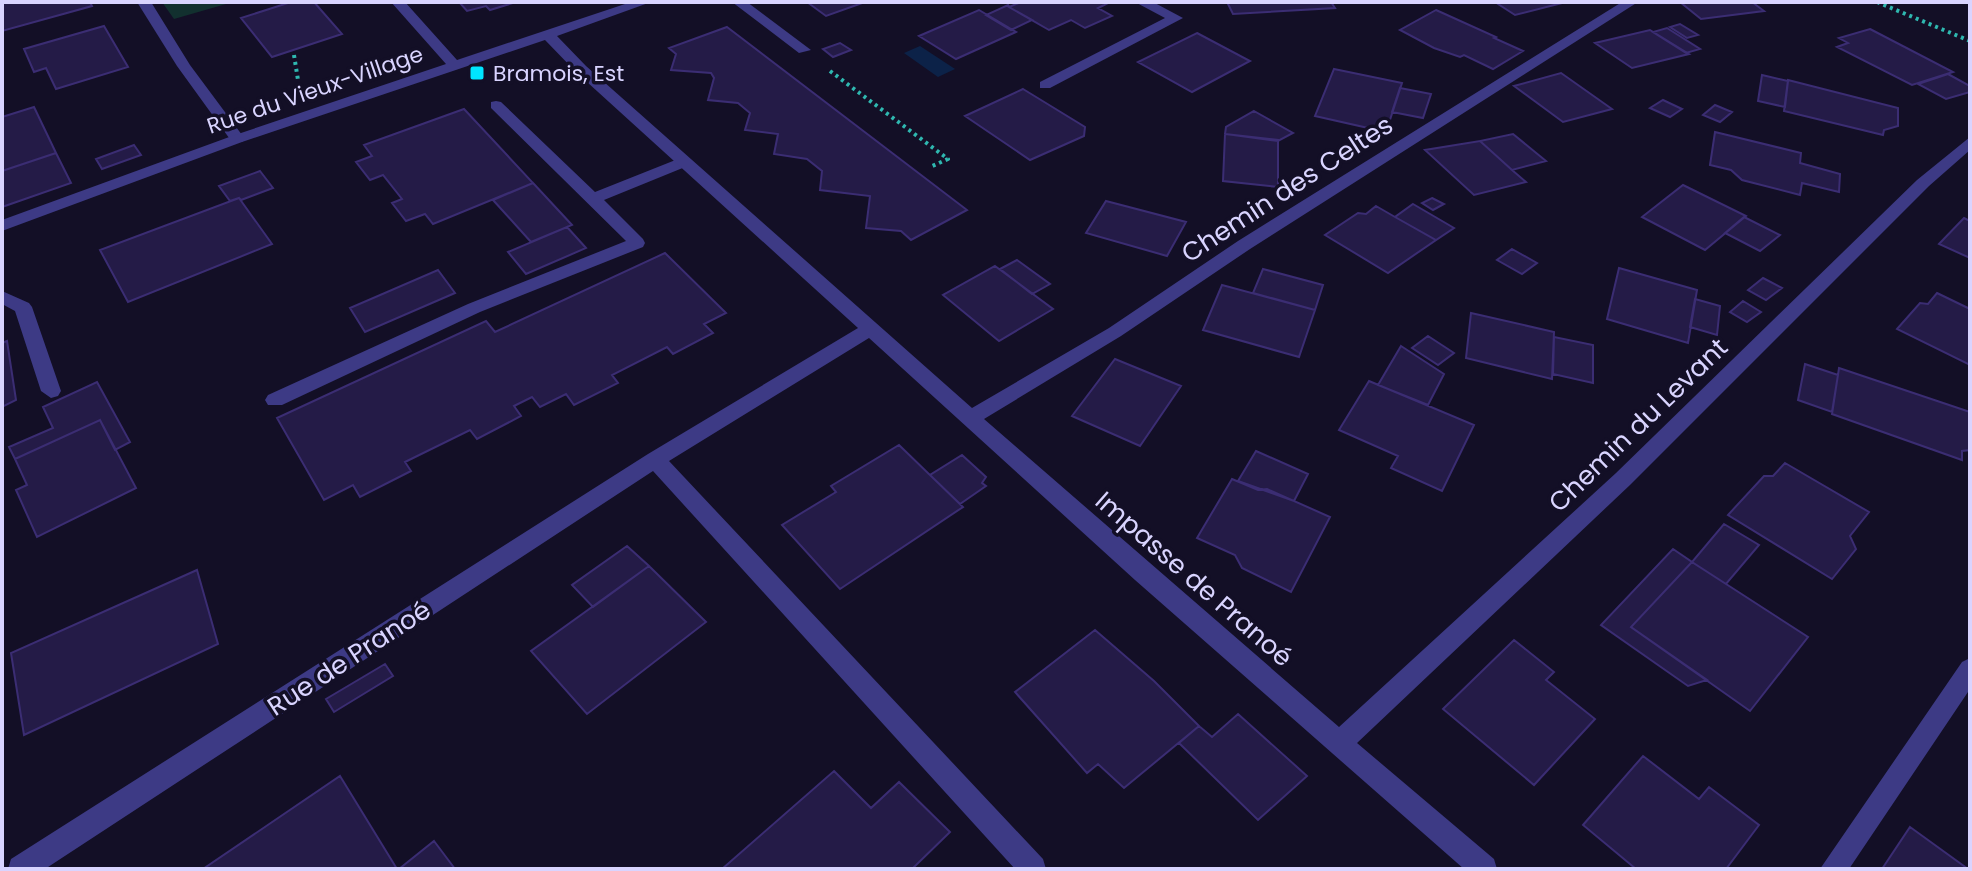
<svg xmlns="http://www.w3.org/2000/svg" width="1972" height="871" viewBox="0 0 1972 871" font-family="Poppins,sans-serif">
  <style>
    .green { fill: #12302f }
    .water { fill: #0c2248 }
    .building { fill: #241b47; stroke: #3b2d73; stroke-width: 2 }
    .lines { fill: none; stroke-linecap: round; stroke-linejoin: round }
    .path { stroke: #2fb8b0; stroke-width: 4; stroke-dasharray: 3 4; stroke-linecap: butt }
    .lane { fill: #3d3a85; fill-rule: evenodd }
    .street { fill: #3d3a85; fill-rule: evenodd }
    .poi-dot { fill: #00e5ff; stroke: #130f26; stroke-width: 3 }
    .labels { text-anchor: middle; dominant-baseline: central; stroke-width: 7; stroke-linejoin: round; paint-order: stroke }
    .far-poi-label { font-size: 22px; fill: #d9d4ff; stroke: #130f26; text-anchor: start }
    .far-street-label { font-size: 22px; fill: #d9d4ff; stroke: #130f26 }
    .street-label { font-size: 26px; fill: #d9d4ff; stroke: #130f26 }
  </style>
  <rect width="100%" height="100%" fill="#130f26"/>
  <path class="green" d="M162 2H233L174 19Z"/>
  <path class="water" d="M920 46 955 69 938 77 904 53Z"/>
  <path class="building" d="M2 2H90L92 6 2 31Z
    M291 2H314L342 34 272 57 241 18Z
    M459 2H516L490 10 486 6 467 11Z
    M807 2H865L826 16Z
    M1021 2H1101L1106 4 1098 8 1112 16 1085 28 1071 20 1049 30 1009 7Z
    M1227 2H1331L1335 8 1233 14Z
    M1495 2H1566L1515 15Z
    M1680 2H1752L1764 11 1701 19Z
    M1008 5 1009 7 1032 20 1011 30 986 15Z
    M979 10 1016 32 956 59 919 36Z
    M1436 10 1496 37 1494 38 1523 51 1493 69 1464 55 1460 57 1434 48 1400 30Z
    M1680 24 1698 35 1687 38 1670 27Z
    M104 26 128 67 56 89 46 68 34 72 24 49Z
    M727 27 967 210 911 240 901 231 866 228 870 196 820 190 822 171 807 159 774 154 778 134 745 130 750 113 738 103 708 100 714 78 711 73 671 70 676 54 669 48Z
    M1667 28 1700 49 1686 53 1653 32Z
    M1870 29 1953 72 1912 85 1837 47 1848 43 1839 38Z
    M1650 30 1689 54 1632 68 1595 43Z
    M1197 33 1250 61 1192 92 1138 62Z
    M840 43 851 50 833 57 823 49Z
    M1334 69 1402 83 1386 132 1315 116Z
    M1561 73 1612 109 1563 122 1514 86Z
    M1948 74 1970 86V92L1946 99 1918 84Z
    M1762 75 1788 81 1785 107 1758 101Z
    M1788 80 1898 108V126L1884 130 1883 135 1784 111Z
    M1400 88 1431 94 1423 118 1392 112Z
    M1023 89 1085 127 1084 136 1030 160 965 116Z
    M1663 100 1682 109 1670 117 1650 108Z
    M1715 105 1732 112 1720 122 1703 115Z
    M34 107 56 153 2 171V117Z
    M464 109 533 183 433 224 425 214 406 221 392 203 402 199 383 175 370 180 356 162 372 156 364 145Z
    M1254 111 1293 133 1278 141 1225 134 1226 127Z
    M1715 132 1801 153 1800 163 1840 174 1839 192 1802 183 1800 195 1742 180 1731 170 1710 165Z
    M1225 134 1278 140V187L1223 181Z
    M1513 134 1546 161 1512 170 1480 141Z
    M1480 141 1512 170 1526 182 1474 195 1425 150Z
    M134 145 141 155 102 169 96 159Z
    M56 153 71 183 2 207V171Z
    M260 171 273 188 241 200 239 198 230 201 219 186Z
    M533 183 572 225 531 242 493 200Z
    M1683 185 1746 216 1705 250 1642 217Z
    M239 198 272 244 128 302 100 250Z
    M1432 198 1444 204 1433 210 1422 203Z
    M1106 201 1186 222 1167 256 1086 233Z
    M1413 204 1454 228 1436 240 1395 217Z
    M1376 206 1395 217 1436 240 1388 273 1325 235 1358 213 1366 214Z
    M1744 217 1780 235 1760 251 1725 233Z
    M1964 218 1970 221V258L1939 244Z
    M567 227 586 248 526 274 508 252Z
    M1512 249 1537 263 1522 274 1497 260Z
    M665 253 726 313 704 324 713 333 673 354 667 347 612 375 618 383 574 405 566 394 540 407 532 397 514 406 521 416 477 439 470 430 405 462 411 471 360 497 353 485 324 500 277 418 486 321 495 332Z
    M1017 260 1050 284 1032 294 1000 269Z
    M995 266 1053 309 999 341 943 295Z
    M1619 268 1697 290 1688 343 1607 319Z
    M1263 269 1323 285 1315 310 1253 293Z
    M438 270 455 293 365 332 350 308Z
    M1763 278 1782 288 1766 300 1748 290Z
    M1222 285 1315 310 1299 357 1203 330Z
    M1937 293 1970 309V365L1897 329 1920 303 1928 304Z
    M1695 299 1720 306 1717 335 1690 327Z
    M1743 301 1761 312 1747 322 1730 312Z
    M1471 313 1554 332 1552 379 1466 358Z
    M1428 336 1454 353 1438 365 1412 348Z
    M1554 337 1593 345V383L1553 374Z
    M7 341 16 400 2 407V343Z
    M1401 346 1444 374 1428 405 1378 385Z
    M1115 359 1181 386 1140 446 1072 416Z
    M1805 364 1838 375 1832 412 1798 400Z
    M1839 368 1970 412V450L1962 451V460L1832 414Z
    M1369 381 1474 425 1442 491 1391 468 1398 456 1339 430Z
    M97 382 130 442 115 450 100 420 15 459 9 447 53 428 43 407Z
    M100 420 136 488 37 537 16 490 27 485 15 459Z
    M899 445 963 507 840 589 782 525 836 492 831 486Z
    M1256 451 1308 474 1294 501 1238 481Z
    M962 455 986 477 982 483 986 486 960 504 930 475Z
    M1785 463 1869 512 1850 536 1856 549 1832 579 1728 515 1764 476H1773Z
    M1232 479 1258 490 1267 489 1330 517 1291 592 1242 568 1235 555 1197 538Z
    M1724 524 1759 545 1726 584 1692 562Z
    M627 546 649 566 593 607 572 585Z
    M1673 549 1692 562 1631 627 1707 680 1688 686 1601 625Z
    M1692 562 1808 637 1750 711 1631 627Z
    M649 566 706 622 587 714 531 651Z
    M197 570 218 644 24 735 11 653Z
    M1095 630 1154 681 1199 726 1124 788 1098 764 1087 773 1015 692Z
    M1514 640 1554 672 1546 680 1595 719 1534 785 1443 709Z
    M385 664 393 676 334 712 326 699Z
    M1238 714 1307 776 1258 820 1179 743 1199 726 1212 737Z
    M1643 756 1699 799 1709 787 1759 825 1726 869H1636L1583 825Z
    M834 771 871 808 899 782 950 832 912 869H722Z
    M340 776 397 869H203Z
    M1910 827 1968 869H1882Z
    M434 841 455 869H399Z"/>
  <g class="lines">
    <path class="path" d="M1877 2 1970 41
      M294 55 298 80
      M830 71 948 159 930 167"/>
    <path class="lane" d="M137 2H151L190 65 245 139 242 142H232L177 66Z
      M732 2H747L811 50 799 53Z
      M1135 2H1153L1183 18 1050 88H1040V82L1165 18Z
      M496 101 501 102 595 192 678 159H690V165L604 200 643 239 645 243 643 247 480 312 282 405H268L265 400 268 395 468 304 626 241 491 108V102Z
      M2 291 29 303 32 307 61 391 58 396 51 398 41 391 15 311 2 304Z
      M1970 658V689L1849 869H1820L1962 662Z"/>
    <path class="street" d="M391 2H405L457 60 631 2H651L557 36 586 66 972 408 1109 328 1238 241 1622 2H1638L1250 249 1121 336 984 419 1339 727 1616 473 1917 180 1970 137V150L1929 186 1630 485 1357 743 1494 859 1497 869H1464L1135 580 869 338 669 461 1043 859 1046 869H1015L653 471 45 869H8L11 859 648 454 858 328 576 72 545 40 242 142 2 231V220L232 136 446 64Z"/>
  </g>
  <rect class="poi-dot" x="469" y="65" width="16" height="16" rx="4"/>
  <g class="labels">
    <g class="far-poi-label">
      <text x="493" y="73">Bramois, Est</text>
    </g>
    <g class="far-street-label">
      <text transform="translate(315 90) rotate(-19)">Rue du Vieux-Village</text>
    </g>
    <g class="street-label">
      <text transform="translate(1287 189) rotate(-33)">Chemin des Celtes</text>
      <text transform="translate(1638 425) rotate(-44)">Chemin du Levant</text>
      <text transform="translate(1194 579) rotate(41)">Impasse de Pranoé</text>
      <text transform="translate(349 658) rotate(-33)">Rue de Pranoé</text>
    </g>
  </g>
  <rect width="1972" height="871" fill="none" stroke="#d9d4ff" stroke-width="8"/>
</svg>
